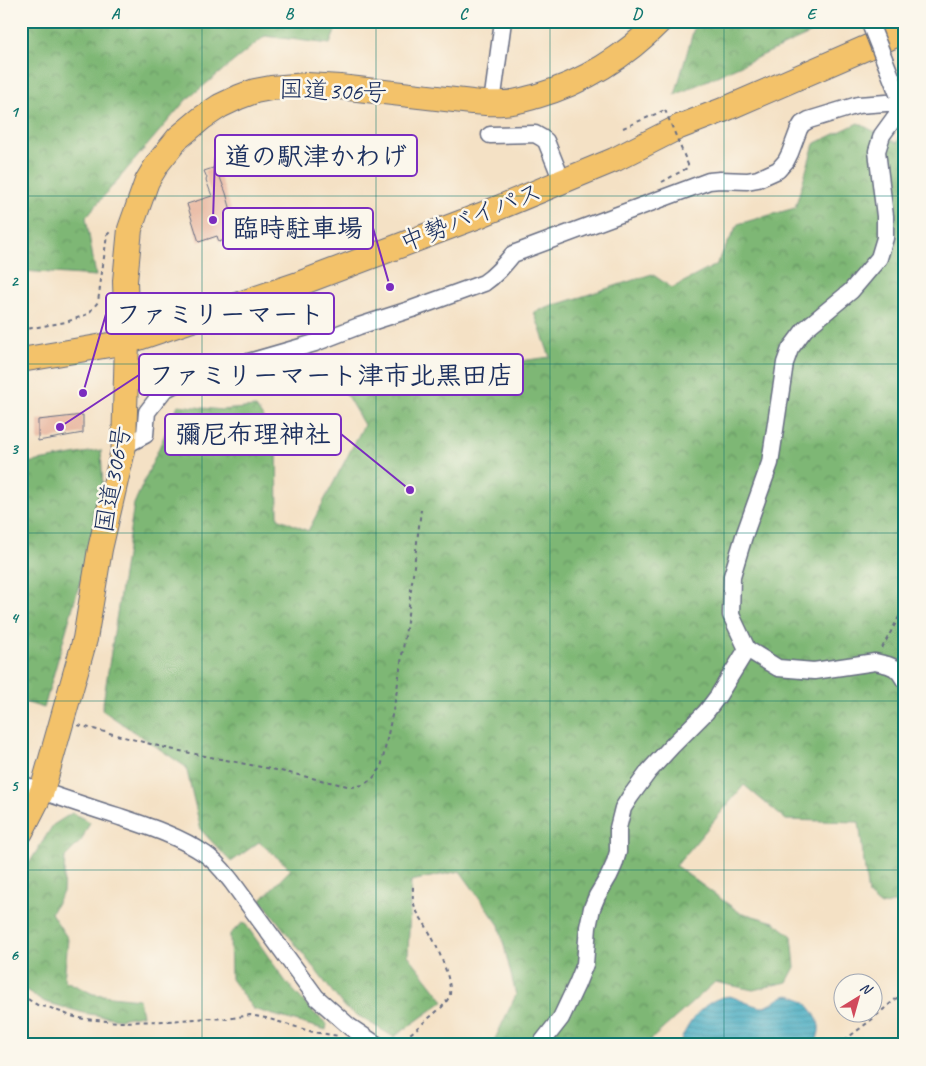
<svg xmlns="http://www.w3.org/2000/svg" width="926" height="1066" viewBox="0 0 926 1066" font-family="Caveat,'Klee One',sans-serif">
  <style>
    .forest { fill: url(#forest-crowns); stroke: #4c736a }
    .water { fill: url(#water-rules); stroke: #2e6c8f }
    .building { fill: #e8b69f }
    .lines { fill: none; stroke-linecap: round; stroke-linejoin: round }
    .minor-casing { stroke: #676d82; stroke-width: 19 }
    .highway-casing { stroke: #676d82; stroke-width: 26 }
    .path { stroke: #676d82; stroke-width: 2; stroke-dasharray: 4 4; stroke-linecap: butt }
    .minor { stroke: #fff; stroke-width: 16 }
    .highway { stroke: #f3c26a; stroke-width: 24 }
    .minor-bridge-casing { stroke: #676d82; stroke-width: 19; stroke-linecap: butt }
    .path-bridge { stroke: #676d82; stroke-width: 2; stroke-dasharray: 4 4; stroke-linecap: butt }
    .minor-bridge { stroke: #fff; stroke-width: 16 }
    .grid { fill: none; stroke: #0f766e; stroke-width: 1; stroke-opacity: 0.55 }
    .labels { text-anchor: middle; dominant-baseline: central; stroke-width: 5; stroke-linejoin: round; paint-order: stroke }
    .street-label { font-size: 25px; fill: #1b2f5e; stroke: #fbf7ec }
    .leader { fill: none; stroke: #7b2cbf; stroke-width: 2 }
    .callout-dot { fill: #7b2cbf; stroke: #fbf7ec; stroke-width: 2 }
    .callout { fill: #fbf7ec; stroke: #7b2cbf; stroke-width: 2 }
    .callout-label { font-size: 26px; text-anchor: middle; font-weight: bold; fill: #1b2f5e }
    .neatline { fill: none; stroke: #0f766e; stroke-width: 2 }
    .grid-label { font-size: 16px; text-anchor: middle; font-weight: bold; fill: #0f766e }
  </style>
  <defs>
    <pattern id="forest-crowns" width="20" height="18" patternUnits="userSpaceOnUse" patternTransform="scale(1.25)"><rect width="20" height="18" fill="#7eb775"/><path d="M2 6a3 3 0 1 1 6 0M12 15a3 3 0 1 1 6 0" fill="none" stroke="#669563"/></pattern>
    <pattern id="water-rules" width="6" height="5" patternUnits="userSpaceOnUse" patternTransform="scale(1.25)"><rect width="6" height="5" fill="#40a9c0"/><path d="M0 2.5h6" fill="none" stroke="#358a9f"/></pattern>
  </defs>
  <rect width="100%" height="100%" fill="#fbf7ec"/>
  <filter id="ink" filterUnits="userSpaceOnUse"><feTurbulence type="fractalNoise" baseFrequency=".02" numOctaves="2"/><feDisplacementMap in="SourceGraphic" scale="10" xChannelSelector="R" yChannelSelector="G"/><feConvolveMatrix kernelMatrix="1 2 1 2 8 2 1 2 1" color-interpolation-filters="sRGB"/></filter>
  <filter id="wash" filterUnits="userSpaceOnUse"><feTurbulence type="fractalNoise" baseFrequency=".0096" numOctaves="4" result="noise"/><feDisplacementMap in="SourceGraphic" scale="20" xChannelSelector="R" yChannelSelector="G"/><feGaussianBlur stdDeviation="1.12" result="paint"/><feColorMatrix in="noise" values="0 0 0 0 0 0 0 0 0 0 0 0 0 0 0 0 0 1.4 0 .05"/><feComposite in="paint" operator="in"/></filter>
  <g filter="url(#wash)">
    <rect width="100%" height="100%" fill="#f4e1c5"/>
    <path class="forest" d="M21 21H339L330 44 265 36 186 100 86 217 96 276 23 271 21 264Z
      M696 21H838L675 95Z
      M858 123 897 143 905 123V900L881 906 868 895 859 822 786 820 744 785 676 866 739 912 774 922 792 936 795 967 787 982 753 990 715 982 645 1045H492L516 995 499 925 460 871 411 881 408 955 444 1001 394 1037 345 1008 261 900 291 869 259 842 231 862 201 830 186 767 102 710 134 504 178 405 221 410 256 407 277 439 278 518 308 531 364 425 335 375 372 357 432 373 550 357 534 312 652 274 672 288 716 265 738 224 795 208 814 144Z
      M101 450 103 489 86 561 44 708 21 701V464Z
      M72 813 90 822 81 841 65 857 63 892 51 913 68 939 64 980 93 994 139 999 142 1015 119 1019 84 1013 45 1002 21 987V876L53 825Z
      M244 922 286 982 313 1012 327 1024 326 1030 253 1009 231 979 230 934Z"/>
    <path class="water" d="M730 996C739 999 755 1007 763 1007 771 1006 777 999 784 996 799 991 817 1012 819 1026 820 1032 817 1039 815 1045H679C687 1023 704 998 730 996Z"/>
    <g id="blocks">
      <path class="building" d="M216 167 226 193 238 235 219 242 217 236 199 242 187 204 212 196 206 180 207 178 204 171Z
        M83 415V433L38 441V420Z"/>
    </g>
  </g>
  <g filter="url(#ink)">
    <use href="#blocks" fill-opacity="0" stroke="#676d82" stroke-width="1"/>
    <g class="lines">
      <g class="minor-casing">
        <path id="minor" d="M898 94 900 102 898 113 882 135 877 151 885 216V238L879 258 851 291 805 329 790 349 785 363 770 463 744 536 732 576 731 615 747 649 778 668 814 671 875 662 888 665 895 668 900 673 905 681
          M492 103 503 21
          M490 135 535 134 542 138 546 141 562 181
          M124 446 145 435 147 412 164 390 179 382 315 343 359 326 412 309 484 283C496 275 504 265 513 254L709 181 720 180 747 181 758 179 778 170 786 161 790 153 799 129 802 124 809 120 858 105 900 102
          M21 784C53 795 85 806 117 816 147 826 179 836 205 854 216 861 224 872 232 882L316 997 350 1027 377 1045
          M540 1045 561 1018 577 984 585 964 588 927 592 908 597 896 609 876 614 865 618 852V828L623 808 630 797 649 771 672 746 706 712 718 696 747 649"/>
      </g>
      <g class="highway-casing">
        <path id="highway" d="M21 360 127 342 301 283 481 215 614 160 679 127 723 110 905 31
          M21 832 42 791 85 639 100 549 124 446 127 342 125 281 130 229 147 181 158 163 178 138 202 118 220 106 239 97 255 91 271 88 307 85 340 87 472 102C483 103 493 104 503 103 514 103 526 99 537 96 585 82 625 57 660 21"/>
      </g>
      <path class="path" d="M623 128 665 110
        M662 182 689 167
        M21 330 66 322 88 314 98 302 107 235 111 231
        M882 648 905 606
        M78 725 170 749 276 770 352 787 363 785 373 778 381 768 396 696 407 622 421 510
        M21 995 39 1006 48 1007 71 1016 84 1019 119 1022 168 1021 208 1018 227 1019 250 1015 266 1018 313 1032 339 1036
        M399 1045 403 1040 442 1007C445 1003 449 999 450 994 452 979 435 941 427 928 423 920 416 913 414 904 412 898 413 891 413 885
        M838 1045 870 1021 905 991"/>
      <use href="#minor" class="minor"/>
      <use href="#highway" class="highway"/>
      <g class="minor-bridge-casing">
        <path id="minor-bridge" d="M869 21 898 94"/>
      </g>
      <path class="path-bridge" d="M665 110 689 167"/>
      <use href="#minor-bridge" class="minor-bridge"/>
    </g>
  </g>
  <path class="grid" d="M202 21V1045M376 21V1045M550 21V1045M724 21V1045M21 196H905M21 364H905M21 533H905M21 701H905M21 870H905"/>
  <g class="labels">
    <g class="street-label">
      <text transform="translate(333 91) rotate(2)">国道306号</text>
      <text transform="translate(471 217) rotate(-21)">中勢バイパス</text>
      <text transform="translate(113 479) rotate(-80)">国道306号</text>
    </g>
  </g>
  <path class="leader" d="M213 220L215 156M390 287L373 228M83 393L106 314M60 427L139 375M410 490L341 434"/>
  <g class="callout-dot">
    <circle cx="213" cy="220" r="5"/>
    <circle cx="390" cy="287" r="5"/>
    <circle cx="83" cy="393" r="5"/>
    <circle cx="60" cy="427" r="5"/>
    <circle cx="410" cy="490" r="5"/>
  </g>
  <g class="callout">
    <rect x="215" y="135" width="202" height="41" rx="5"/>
    <rect x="223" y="208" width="150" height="41" rx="5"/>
    <rect x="106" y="293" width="228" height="41" rx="5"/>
    <rect x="139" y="354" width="384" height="41" rx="5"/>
    <rect x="165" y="414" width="176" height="41" rx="5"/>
  </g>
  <g class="callout-label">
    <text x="316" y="165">道の駅津かわげ</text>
    <text x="298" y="237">臨時駐車場</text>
    <text x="220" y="323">ファミリーマート</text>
    <text x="331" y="384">ファミリーマート津市北黒田店</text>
    <text x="253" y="443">彌尼布理神社</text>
  </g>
  <rect width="926" height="1066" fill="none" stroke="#fbf7ec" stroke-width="55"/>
  <g transform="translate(858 998) rotate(37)"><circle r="24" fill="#fbf7ec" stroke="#a1a7b3"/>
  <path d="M0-4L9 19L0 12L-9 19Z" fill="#d1495b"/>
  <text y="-8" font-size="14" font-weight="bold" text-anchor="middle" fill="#1b2f5e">N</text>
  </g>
  <rect x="28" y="28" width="870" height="1010" class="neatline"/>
  <g class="grid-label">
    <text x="115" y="19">A</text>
    <text x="289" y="19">B</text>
    <text x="463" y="19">C</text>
    <text x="637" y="19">D</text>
    <text x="811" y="19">E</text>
    <text x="14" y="117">1</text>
    <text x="14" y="286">2</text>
    <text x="14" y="454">3</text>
    <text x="14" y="623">4</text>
    <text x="14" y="791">5</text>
    <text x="14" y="960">6</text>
  </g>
</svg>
